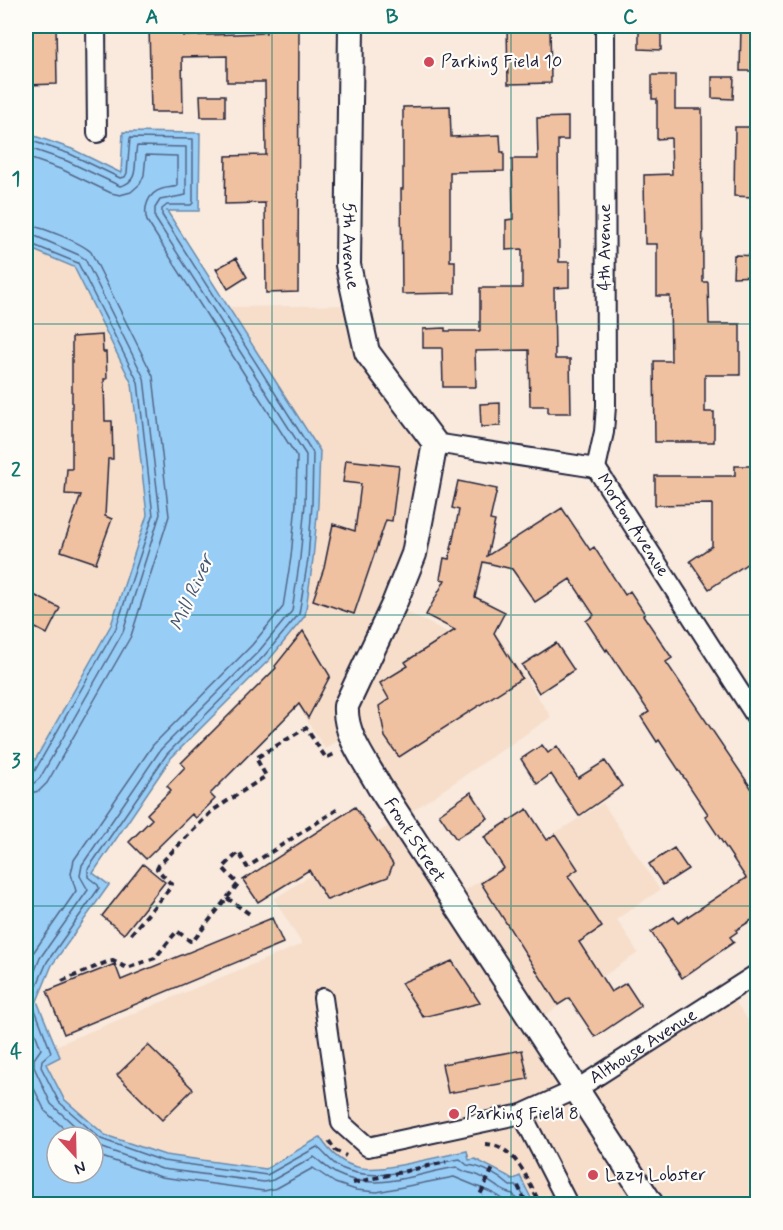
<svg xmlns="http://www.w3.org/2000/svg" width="783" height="1230" viewBox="0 0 783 1230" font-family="Mynerve,sans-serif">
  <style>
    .built { fill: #f6decb }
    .water { fill: #98cdf6; stroke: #6989ab; stroke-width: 1.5; fill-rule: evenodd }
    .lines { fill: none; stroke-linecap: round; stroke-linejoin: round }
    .shore { stroke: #516686; stroke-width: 1.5 }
    .building { fill: #f0c1a0; stroke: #22223b; stroke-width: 1.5 }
    .minor-casing { stroke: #22223b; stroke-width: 22 }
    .tertiary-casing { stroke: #22223b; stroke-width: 28 }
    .path { stroke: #22223b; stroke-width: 4; stroke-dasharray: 6 4.5; stroke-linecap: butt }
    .minor { stroke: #fdfcf7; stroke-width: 18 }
    .tertiary { stroke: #fdfcf7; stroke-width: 24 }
    .grid { fill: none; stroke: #0f766e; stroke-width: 1.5; stroke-opacity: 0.55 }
    .poi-dot { fill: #d1495b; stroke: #fdfcf7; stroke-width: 2 }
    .labels { text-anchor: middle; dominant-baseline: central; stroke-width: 4.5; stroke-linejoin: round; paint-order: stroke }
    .poi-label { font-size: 18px; fill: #22223b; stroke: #fdfcf7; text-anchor: start }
    .street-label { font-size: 18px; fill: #22223b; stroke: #fdfcf7 }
    .water-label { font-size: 20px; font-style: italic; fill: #455573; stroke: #fdfcf7 }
    .neatline { fill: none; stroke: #0f766e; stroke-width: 2 }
    .grid-label { font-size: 20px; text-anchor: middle; font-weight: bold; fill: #0f766e }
  </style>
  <rect width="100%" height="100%" fill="#f9eadd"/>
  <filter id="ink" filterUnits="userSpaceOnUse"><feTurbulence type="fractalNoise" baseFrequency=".0167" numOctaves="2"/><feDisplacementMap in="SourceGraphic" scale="12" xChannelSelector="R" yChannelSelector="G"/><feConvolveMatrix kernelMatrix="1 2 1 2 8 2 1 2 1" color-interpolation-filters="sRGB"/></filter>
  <g filter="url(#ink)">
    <path class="built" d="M26 247 74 267 132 384 147 515 111 625 26 776Z
      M355 305 422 423 426 476 392 605 472 644 494 630 551 717 399 820 456 896 603 803 660 890 617 919 638 953 535 1022 578 1086 730 994 757 1033V1204H534L520 1177 512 1181 508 1175 475 1159 378 1170 361 1168 342 1161 328 1150 320 1138 266 1169 165 1155 105 1135 64 1099 46 1064 59 1057 55 1046 302 944 274 899 398 820 347 735 325 749 269 660 305 616 320 451 227 307Z"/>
    <path class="water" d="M123 132 200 133 199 211H167L320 451 318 505 313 559 305 616 269 660 171 758 93 873 109 885 52 965 37 1001 60 1057 46 1064 64 1099 105 1135 165 1155 266 1169 320 1137C344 1176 372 1171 411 1163 430 1159 448 1155 467 1151L469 1160 475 1159 508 1176 512 1180 520 1176 534 1204H26V776L111 625 147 515 132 384 74 267 26 247V133L72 149 121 173ZM57 1137H93V1173H57Z"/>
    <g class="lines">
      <path class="shore" d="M26 139 70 154 120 178 125 177 127 173 130 138 193 139V203L191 205H167L162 209V215L313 453 312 504 308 559 299 614 264 656 167 754 88 869V877L98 885 99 888 47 962 31 999 51 1052 42 1060 41 1067 59 1102 101 1139 163 1161 267 1175 317 1147C325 1153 331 1163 341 1168 379 1185 422 1165 460 1159L467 1165C482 1166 499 1176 510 1186H518L528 1204
        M26 147 67 161 120 186C141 182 133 161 137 146L186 147V195L160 200 155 208V218L306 455 305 504 300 558 292 611 259 651 161 749 82 865 80 876 88 890 40 958 26 993
        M26 157 63 170 111 193 120 195 131 192 140 184 144 175 146 155 177 156V186C172 188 168 187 162 189 148 193 143 208 147 221L297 457 296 503 291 557 283 607 252 645 153 745 74 860 71 874 76 891 33 953 26 970
        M26 225C40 226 80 242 91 252L153 376 169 516 131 636 47 783 39 791 26 794
        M26 234 33 235 79 255 85 259 144 378 160 514 123 632 40 778 33 784 26 785
        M26 242 78 263 138 382 153 516 116 628 33 774 26 777
        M26 1008 41 1049 34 1059V1067L51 1104 87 1137
        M26 1072 45 1111 73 1137
        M93 1143 100 1147 162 1169 264 1182 273 1180 314 1157C321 1162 329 1170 337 1174 375 1193 417 1173 457 1167 463 1172 467 1172 474 1174 489 1178 499 1192 513 1194L519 1204
        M93 1154 161 1177 264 1191 277 1188 313 1168 335 1183 356 1190 377 1192 454 1177 493 1193 509 1204"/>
    </g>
    <path class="building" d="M26 26H56L57 84 26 85Z
      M149 26H183V36L266 33V26H299L298 292 266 293 265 203 225 204 226 156 266 155 265 82H227V56L182 57 183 112H151Z
      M507 26H550L551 83 508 84Z
      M639 26H661V50L639 49Z
      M741 26H758V71H740Z
      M652 75H675V109H702L703 282H708L709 324H740V375H705V412H714V442H655L654 361H671L670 296H657V244H645L644 175 672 174 671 138 657 139V99H652Z
      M712 77H734L733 99 712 98Z
      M200 95H225V117H201Z
      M450 106 451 137 500 135 501 152H504V171L450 172V261H455V293L402 294 401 189H403V107Z
      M568 117V140H558L559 262H569V287L554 288 555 359H570L571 413H548V406H530L529 350 475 351 476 387H443L442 348H423V329L445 328V331H480V288H522V249L506 250V220L513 219 512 159H538L537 118Z
      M735 127H758L753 197 734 196Z
      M734 255 758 256 757 276 733 277Z
      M236 258 247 277 228 289 216 269Z
      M102 335 103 352H106L107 379H104L105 421H112L113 459H108L105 516 112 519 96 563 61 551 81 495 65 494 67 469H72V337Z
      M500 403V426L481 427 480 404Z
      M346 460 399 466 392 521 386 520 354 614 313 600 324 568 333 524 355 531 361 484 343 482Z
      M735 466H754V559L709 589 690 561 712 546V504L655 505V476H735Z
      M458 481 497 489 490 520 495 521 487 556 562 508 590 550 594 547 625 595 630 591 645 614 643 615 672 658 666 662 758 798V916L736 930 737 932 730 937 734 942 682 978 651 932 674 917 678 923 746 878 705 816 708 814 659 740 657 742 641 717 649 712 607 649 606 651 586 621 594 615 570 579 535 602 512 569 483 562 475 597 505 612 494 633 522 678 399 757 385 737 379 706 389 699 380 683 408 666 405 662 455 630 426 615 445 580 440 579 444 558 449 559 459 510 452 508Z
      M26 591 60 608 47 634 26 623Z
      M303 631 330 676 308 718 299 704 210 794 215 799 196 818 192 814 146 859 129 842 152 819 147 814 171 790 167 786 185 767 181 763 276 668 275 666Z
      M556 643 574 670 539 693 522 665Z
      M542 745 548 753 557 746 578 778 605 761 622 786 579 816 551 774 537 784 521 759Z
      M471 792 488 818 456 839 439 814Z
      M355 807 393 864 388 877 327 900 309 870 258 902 243 880Z
      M527 809 547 840 555 834 578 869 568 876 602 927 579 942 611 992 626 983 641 1006 595 1037 569 998 558 1005 481 883 504 868 484 837Z
      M674 848 688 869 663 885 649 864Z
      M143 864 165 882 124 934 102 916Z
      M272 918 283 943 64 1034 47 991 115 964 121 980Z
      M452 961 480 1003 423 1017 401 983Z
      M148 1045 193 1089 162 1120 117 1075Z
      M522 1050 528 1079 448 1093 442 1064Z"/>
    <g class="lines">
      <g class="minor-casing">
        <g id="minor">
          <path d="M96 26 97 133"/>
          <path id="s1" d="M435 443 596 468 758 720"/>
          <path d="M596 468 604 432 606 406 605 26"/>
          <path id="s2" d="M323 998 341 1123 368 1147 522 1114 577 1089 758 973"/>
          <path d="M522 1114 568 1204"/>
        </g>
      </g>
      <g class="tertiary-casing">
        <g id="tertiary">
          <path id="s3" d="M351 26 348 265 367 352 435 443 414 554 394 604 346 706C344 735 366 762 379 786L651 1204"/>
        </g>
      </g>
      <path class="path" d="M227 898 251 915
        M131 934 170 888 171 884 157 869 159 865 212 811 266 776 256 758 306 728 326 758 336 753
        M62 981 107 962 113 961 127 968 155 958 177 931 190 941H193L238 884 223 868 238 853 240 854 247 867 249 866 338 809
        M329 1141 335 1150 346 1156
        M485 1144C516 1145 528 1181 540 1204
        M353 1183 446 1162
        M518 1186 527 1204
        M476 1203 494 1166"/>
      <use href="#minor" class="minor"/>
      <use href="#tertiary" class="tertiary"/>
    </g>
  </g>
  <path class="grid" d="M272 26V1204M511 26V1204M26 324H758M26 615H758M26 906H758"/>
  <g class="poi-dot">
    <circle cx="429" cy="62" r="6"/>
    <circle cx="454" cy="1114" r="6"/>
    <circle cx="593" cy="1175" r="6"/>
  </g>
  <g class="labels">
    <g class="poi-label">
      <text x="441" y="62">Parking Field 10</text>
      <text x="466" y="1114">Parking Field 8</text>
      <text x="605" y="1175">Lazy Lobster</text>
    </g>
    <g class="street-label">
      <text stroke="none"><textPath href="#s3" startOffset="220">5th Avenue</textPath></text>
      <text transform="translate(605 247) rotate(-90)">4th Avenue</text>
      <text stroke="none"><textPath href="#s1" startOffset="231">Morton Avenue</textPath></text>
      <text stroke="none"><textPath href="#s3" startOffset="874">Front Street</textPath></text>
      <text stroke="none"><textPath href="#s2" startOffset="459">Althouse Avenue</textPath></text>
    </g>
    <g class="water-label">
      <text transform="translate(192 593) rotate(-66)">Mill River</text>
    </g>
  </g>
  <rect width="783" height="1230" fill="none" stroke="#fdfcf7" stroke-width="66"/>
  <g transform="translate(75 1155) rotate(158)"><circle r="28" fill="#fdfcf7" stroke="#a5a5ac" stroke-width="1.5"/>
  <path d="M0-4.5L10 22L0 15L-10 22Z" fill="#d1495b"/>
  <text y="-9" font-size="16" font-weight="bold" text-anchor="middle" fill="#22223b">N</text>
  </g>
  <rect x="33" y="33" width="717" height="1164" class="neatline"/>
  <g class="grid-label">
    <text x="152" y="23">A</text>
    <text x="392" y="23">B</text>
    <text x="630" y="23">C</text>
    <text x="16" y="185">1</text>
    <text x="16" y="476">2</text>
    <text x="16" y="767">3</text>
    <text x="16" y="1058">4</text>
  </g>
</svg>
